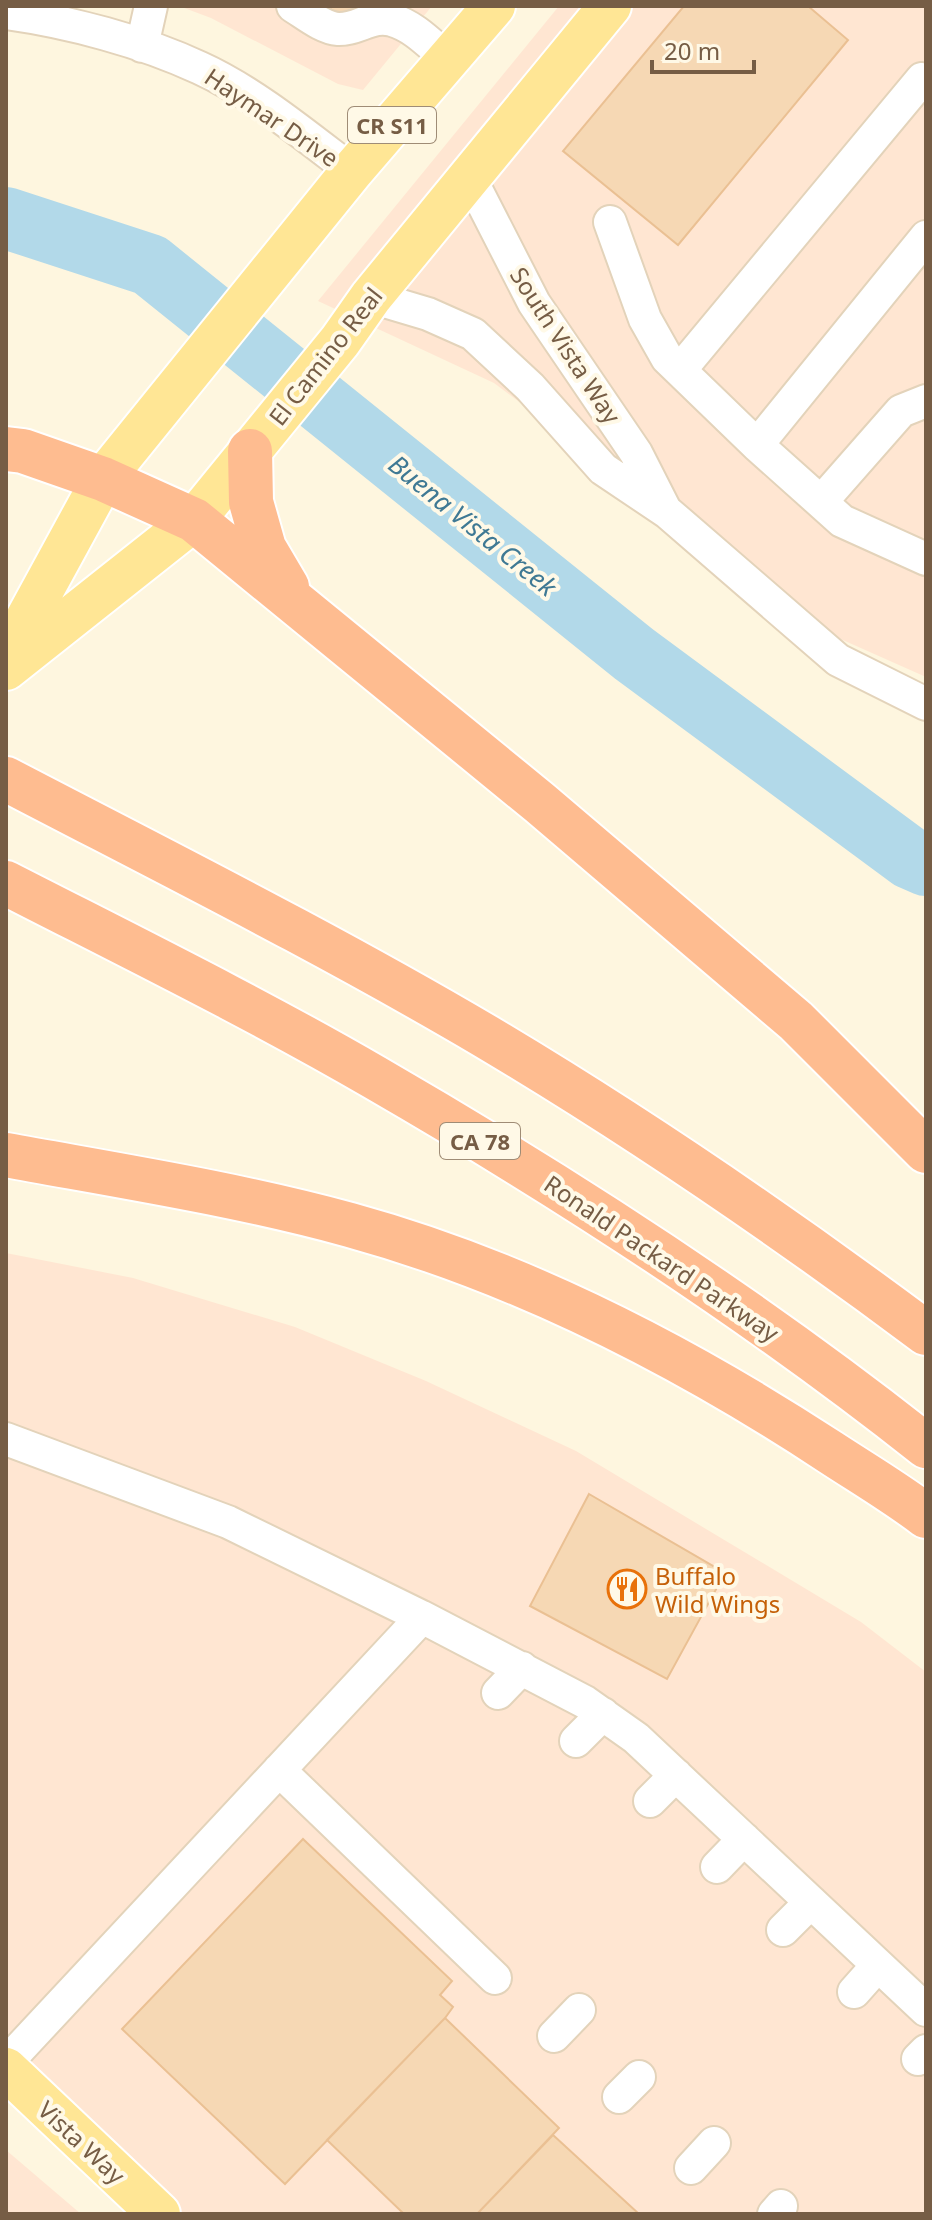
<svg xmlns="http://www.w3.org/2000/svg" width="932" height="2220" viewBox="0 0 932 2220" font-family="'Noto Sans',sans-serif">
  <style>
    .commercial { fill: #ffe6d2 }
    .lines { fill: none; stroke-linecap: round; stroke-linejoin: round }
    .river { stroke: #b2d9e9; stroke-width: 62 }
    .building { fill: #f6d8b4; stroke: #eac093; stroke-width: 2 }
    .minor-casing { stroke: #e3d3ba; stroke-width: 36 }
    .major-casing { stroke: #fff; stroke-width: 46 }
    .highway-casing { stroke: #fff; stroke-width: 48 }
    .minor { stroke: #fff; stroke-width: 32 }
    .major { stroke: #ffe695; stroke-width: 42 }
    .highway { stroke: #febc90; stroke-width: 44 }
    .labels { text-anchor: middle; dominant-baseline: central; stroke-width: 8; stroke-linejoin: round; paint-order: stroke }
    .shield { fill: #fff9e7; stroke: #9f8c76; stroke-width: 2 }
    .shield-label { font-size: 22px; font-weight: bold; fill: #765d45 }
    .street-label { font-size: 24px; fill: #765d45; stroke: #fff9e7 }
    .food-label { font-size: 24px; fill: #c56008; stroke: #fff9e7; text-anchor: start }
    .water-label { font-size: 26px; font-style: italic; fill: #3f7994; stroke: #fff9e7 }
  </style>
  <rect width="100%" height="100%" fill="#fef6df"/>
  <path class="commercial" d="M179 6H432L363 90 338 84 211 18Z
    M559 6H926V677L836 637 494 383 318 301Z
    M6 1253 133 1278 295 1327 426 1381 576 1451 861 1622 926 1672V2214H159L6 2069Z
    M6 2150 54 2191 81 2214H6Z"/>
  <g class="lines">
    <path class="river" d="M6 218 150 265 634 654 910 858 926 865"/>
  </g>
  <path class="building" d="M327 6H357L345 21Z
    M684 6H808L848 40 678 245 563 151Z
    M589 1494 725 1573 667 1679 530 1606Z
    M303 1839 452 1981 440 1995 453 2007 445 2018 285 2184 122 2029Z
    M445 2018 559 2128 477 2214H404L327 2140Z
    M553 2135 639 2214H477Z"/>
  <g class="lines">
    <g class="minor-casing">
      <path id="minor" d="M293 6C306 14 323 28 338 29 358 30 372 14 392 20 414 26 431 45 448 59
        M6 13C70 22 142 41 200 68 253 92 306 136 352 171
        M142 46 151 6
        M469 176 534 303 636 453 665 510
        M610 222 645 319 667 358 757 445 842 521 926 559
        M371 297 428 314 473 334 530 387 603 469 667 512 838 660 926 704
        M680 370 922 79 926 82
        M757 445 926 237
        M821 502 901 411 926 401
        M6 1439 228 1522 422 1617 585 1702 636 1738 926 2010
        M498 1693 522 1668
        M576 1741 603 1714
        M279 1770 495 1978
        M650 1801 676 1775
        M717 1867 744 1839
        M783 1930 811 1902
        M854 1992 878 1965
        M554 2036 579 2010
        M918 2059 926 2051
        M6 2063 422 1617
        M619 2097 639 2077
        M691 2168 714 2143
        M774 2214 781 2206"/>
    </g>
    <g class="major-casing">
      <path id="major" d="M6 657 103 479 352 171 494 6
        M6 669 194 520 340 341 371 297 610 6
        M6 2069 159 2214"/>
    </g>
    <g class="highway-casing">
      <path id="highway" d="M6 449 23 451 103 479 194 520 540 803 796 1021 926 1151
        M250 451 251 502 264 548 287 587
        M6 779C167 863 329 944 485 1036 638 1127 784 1227 926 1333
        M6 883C129 946 255 1008 374 1077 566 1188 753 1309 926 1446
        M6 1155C121 1176 237 1194 350 1225 521 1272 682 1355 830 1452 862 1473 896 1493 926 1516"/>
    </g>
    <use href="#minor" class="minor"/>
    <use href="#major" class="major"/>
    <use href="#highway" class="highway"/>
  </g>
  <defs>
    <g id="restaurant-ring" transform="scale(2)"><circle r="9.5" fill="#fff9e7" stroke="#e8710a" stroke-width="1.5"/><path d="M-5-6h1v4h1v-4h1v4h1v-4h1v5L-1.5 .5V6h-2V.5L-5-1ZM5-6V6H3V1.5H1.5Q1.5-4 5-6Z" fill="#e8710a"/></g>
  </defs>
  <g fill-rule="evenodd">
    <use href="#restaurant-ring" x="627" y="1589"/>
  </g>
  <g class="labels">
    <g class="shield">
      <rect x="348" y="107" width="88" height="36" rx="6"/>
      <rect x="440" y="1123" width="80" height="36" rx="6"/>
    </g>
    <g class="shield-label">
      <text x="392" y="125">CR S11</text>
      <text x="480" y="1141">CA 78</text>
    </g>
    <g class="street-label">
      <text transform="translate(272 117) rotate(34)">Haymar Drive</text>
      <text transform="translate(566 345) rotate(57)">South Vista Way</text>
      <text transform="translate(325 356) rotate(-52)">El Camino Real</text>
      <text transform="translate(662 1258) rotate(34)">Ronald Packard Parkway</text>
      <text transform="translate(82 2142) rotate(43)">Vista Way</text>
    </g>
    <g class="food-label">
      <text x="655" y="1575">Buffalo<tspan x="655" dy="28">Wild Wings</tspan></text>
    </g>
    <g class="water-label">
      <text transform="translate(473 525) rotate(39)">Buena Vista Creek</text>
    </g>
  </g>
  <rect width="932" height="2220" fill="none" stroke="#765d45" stroke-width="16"/>
  <path d="M652 60v12h102v-12" fill="none" stroke="#765d45" stroke-width="4"/>
  <text x="664" y="60" font-size="24" fill="#765d45" stroke="#fff9e7" stroke-width="6" paint-order="stroke">20 m</text>
</svg>
